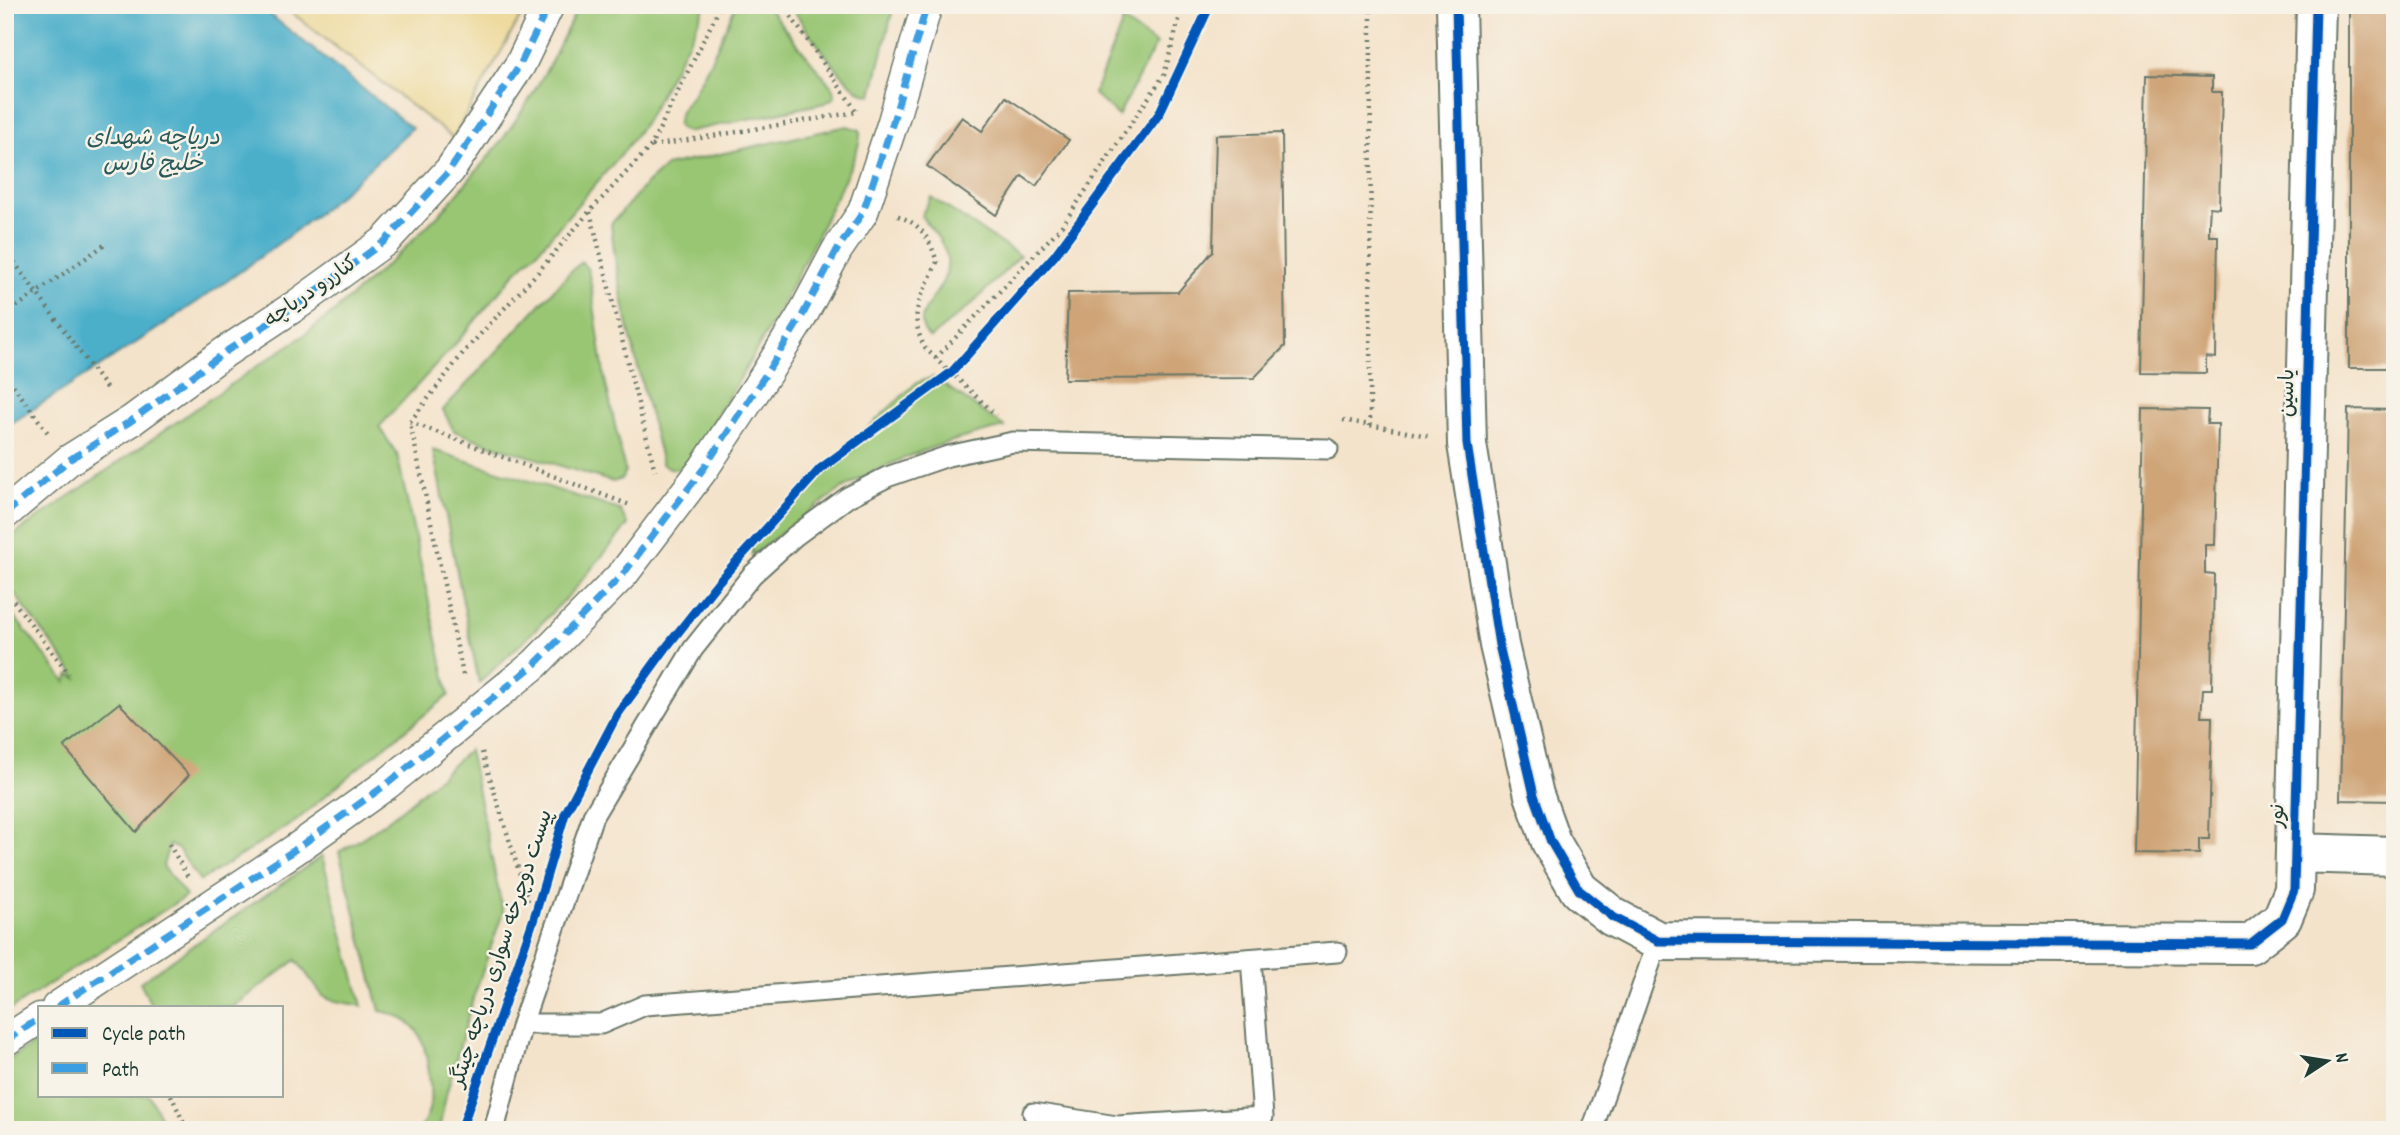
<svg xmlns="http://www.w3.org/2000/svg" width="2400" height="1135" viewBox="0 0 2400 1135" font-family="Dekko,'Playpen Sans Arabic',sans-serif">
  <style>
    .green { fill: #99c673; stroke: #5c8254; stroke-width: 2 }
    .sand { fill: #eeda9e; stroke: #868c69; stroke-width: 2 }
    .water { fill: #4bafca; stroke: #35767f; stroke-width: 2 }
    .building { fill: #cfa578 }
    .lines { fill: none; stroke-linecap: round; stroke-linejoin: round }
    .service-casing { stroke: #6a7769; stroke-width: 23 }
    .pedestrian-casing { stroke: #6a7769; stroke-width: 33 }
    .minor-casing { stroke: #6a7769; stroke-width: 42 }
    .path { stroke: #6a7769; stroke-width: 4.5; stroke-dasharray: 2 5; stroke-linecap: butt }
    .service { stroke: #fff; stroke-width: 19 }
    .pedestrian { stroke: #fff; stroke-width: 30 }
    .minor { stroke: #fff; stroke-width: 38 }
    .quiet { stroke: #3c9ee2; stroke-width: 7; stroke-dasharray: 14 7; stroke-linecap: butt }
    .cycleway-casing { stroke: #f7f3e8; stroke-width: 13 }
    .cycleway { stroke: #0057b8; stroke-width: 9 }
    .labels { text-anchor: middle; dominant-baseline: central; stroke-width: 5; stroke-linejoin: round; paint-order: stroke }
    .street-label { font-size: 21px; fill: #1f3d34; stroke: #f7f3e8 }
    .water-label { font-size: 23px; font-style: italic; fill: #2a5a5a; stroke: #f7f3e8 }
  </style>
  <rect width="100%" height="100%" fill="#f7f3e8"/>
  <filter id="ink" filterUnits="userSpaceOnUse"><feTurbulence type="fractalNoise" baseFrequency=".0143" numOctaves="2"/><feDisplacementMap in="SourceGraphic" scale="14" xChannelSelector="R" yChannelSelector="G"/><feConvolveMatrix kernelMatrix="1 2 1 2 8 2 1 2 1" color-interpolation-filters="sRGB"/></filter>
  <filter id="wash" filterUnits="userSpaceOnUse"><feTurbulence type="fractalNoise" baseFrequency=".00686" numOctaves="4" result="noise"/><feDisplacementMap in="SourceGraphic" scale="28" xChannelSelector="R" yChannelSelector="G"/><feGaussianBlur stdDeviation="1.57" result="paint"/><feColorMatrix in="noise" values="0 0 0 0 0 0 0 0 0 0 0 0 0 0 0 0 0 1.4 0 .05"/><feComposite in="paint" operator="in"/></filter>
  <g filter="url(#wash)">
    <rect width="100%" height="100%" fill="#f4e3cb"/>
    <path class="green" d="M579 5H705L694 31 647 119 624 151 537 252 516 272 458 341 379 427 397 454 449 695 352 773 296 821 200 881 178 849 169 845 163 866 186 896 5 1013V605L66 682 69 674 78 679 5 581V541L253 369 299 339 334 312 402 251 446 207 500 143 528 102 551 62Z
      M736 5H766L832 87 835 97 825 103 686 132 678 127C676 114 687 103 694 92 711 64 722 35 736 5Z
      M791 5H894L872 95C869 94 863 93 861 92 843 81 802 25 791 5Z
      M1123 21 1156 44 1118 116 1094 94Z
      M847 126 860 130C862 148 845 177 837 194 801 272 761 346 715 419 708 432 694 459 682 467 675 471 668 468 662 464 643 385 619 305 611 224L645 185 666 166Z
      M931 197 1020 256 972 304 930 338C903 312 952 293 947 259 945 242 931 229 921 216Z
      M582 262 588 270 591 284 604 375 625 471 622 479 613 482 489 444 454 431 443 410 571 271Z
      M933 377 1005 427C948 440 889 460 839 491 809 511 781 534 752 555L751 546 811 481 916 383Z
      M433 450 620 510 628 525 573 591 530 635 479 683Z
      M469 750 503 912 473 999 446 1095 439 1130H419C425 1122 429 1114 430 1104 432 1089 427 1051 421 1038 413 1021 397 1014 380 1011L339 852C388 825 428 787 469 750Z
      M322 856 362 1006 331 1000 323 996 296 960 233 1007H152L140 982Z
      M40 1039V1095H149L167 1130H11L5 1121V1063Z"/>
    <path class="sand" d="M282 5H527L453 138Z"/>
    <path class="water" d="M5 5H258L412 128C381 157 350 188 317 214 218 292 112 359 5 427Z"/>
    <g id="blocks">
      <path class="building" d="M2349 5H2395V368H2349Z
        M2147 75 2212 77V92H2222L2219 208 2210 207 2209 222V236H2218L2216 358 2206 357V373L2141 372Z
        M1006 97 1069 140 1036 186 1022 176 996 215 927 166 962 117 982 131Z
        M1282 133 1285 346 1254 378 1065 379 1068 293 1178 292 1213 251 1216 135Z
        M2143 409 2208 410 2207 424H2218L2215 545H2205V573L2214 574 2212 689H2203L2201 717H2212L2209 839H2199V854L2134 853Z
        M2348 409 2395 410V801L2340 800Z
        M119 703 189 775 136 832 64 747Z"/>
    </g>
  </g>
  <g filter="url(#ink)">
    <use href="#blocks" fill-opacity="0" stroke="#6a7769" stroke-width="2"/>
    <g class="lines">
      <g class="service-casing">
        <path id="service" d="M522 1024H601L645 1005 1337 952
          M1033 1113 1117 1126 1263 1117 1251 959
          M494 1130 522 1024 593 816 693 649 752 575 795 536 848 497 887 477 948 456 1013 442 1328 449
          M1592 1130 1658 941"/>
      </g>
      <g class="pedestrian-casing">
        <path id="pedestrian" d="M5 514 69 460 131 421 225 352 298 304 385 241 450 170 520 65 549 5
          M57 1007 293 851 387 784 535 664 624 573 704 468 766 374 802 316 837 250 863 212 892 125 927 5
          M5 1041 40 1018"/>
      </g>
      <g class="minor-casing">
        <path id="minor" d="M1456 5 1467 444 1499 645 1534 795 1551 842 1579 890 1613 917 1658 941 2250 944 2282 919 2294 890 2316 5
          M2295 853 2395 856"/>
      </g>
      <path class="path" d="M783 5 857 112
        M652 146 857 112
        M590 212 655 471
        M898 216C922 224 930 240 937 262 923 296 906 311 925 348L996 415
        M14 262 109 392
        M5 315 107 243
        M936 358 1061 227 1164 75 1183 5
        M5 374 48 433
        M1343 420 1428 436
        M410 422 630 505
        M1370 426 1371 5
        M5 590 69 674
        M463 675 410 422 463 353 538 272 590 211 651 146 721 5
        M482 752 529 904
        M169 844 188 877
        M171 1095 187 1130"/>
      <use href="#service" class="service"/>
      <use href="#pedestrian" class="pedestrian"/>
      <use href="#minor" class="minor"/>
      <path class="quiet" d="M5 514 69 460 131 421 225 352 298 304 385 241 450 170 520 65 549 5
        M57 1007 293 851 387 784 535 664 624 573 704 468 766 374 802 316 837 250 863 212 892 125 927 5
        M5 1041 40 1018"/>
      <g class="cycleway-casing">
        <path id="cycleway" d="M1456 5 1467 444 1499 645 1534 795 1551 842 1579 890 1613 917 1658 941 2250 944 2282 919 2294 890 2316 5
          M461 1130 534 918 565 814 617 715 665 649 718 582 820 469 952 372 1055 255 1159 114 1210 5"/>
      </g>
      <use href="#cycleway" class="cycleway"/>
    </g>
  </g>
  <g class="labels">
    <g class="street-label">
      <text transform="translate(312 293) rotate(-35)">کناررو دریاچه</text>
      <text transform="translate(2289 393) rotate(-89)">یاسین</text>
      <text transform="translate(2279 816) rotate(-88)">نور</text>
      <text transform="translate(503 949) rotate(-72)">پیست دوچرخه سواری دریاچه چیتگر</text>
    </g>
    <g class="water-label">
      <text x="153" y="139">دریاچه شهدای<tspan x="153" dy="26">خلیج فارس</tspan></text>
    </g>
  </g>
  <rect width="2400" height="1135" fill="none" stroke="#f7f3e8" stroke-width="28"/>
  <rect x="38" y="1006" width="245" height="91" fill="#f7f3e8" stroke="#a1aaa0" stroke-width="2"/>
  <rect x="52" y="1028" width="35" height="10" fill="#0057b8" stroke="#a1aaa0" stroke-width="2"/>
  <text x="102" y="1040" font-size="21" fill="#1f3d34">Cycle path</text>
  <rect x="52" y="1063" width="35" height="10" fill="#3c9ee2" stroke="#a1aaa0" stroke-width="2"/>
  <text x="102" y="1076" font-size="21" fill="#1f3d34">Path</text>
  <g transform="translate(2327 1061) rotate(78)" stroke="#f7f3e8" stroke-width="5" paint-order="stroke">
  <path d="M0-5L12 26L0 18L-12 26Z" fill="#1f3d34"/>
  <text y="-10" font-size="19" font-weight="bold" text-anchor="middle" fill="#1f3d34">N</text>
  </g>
</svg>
